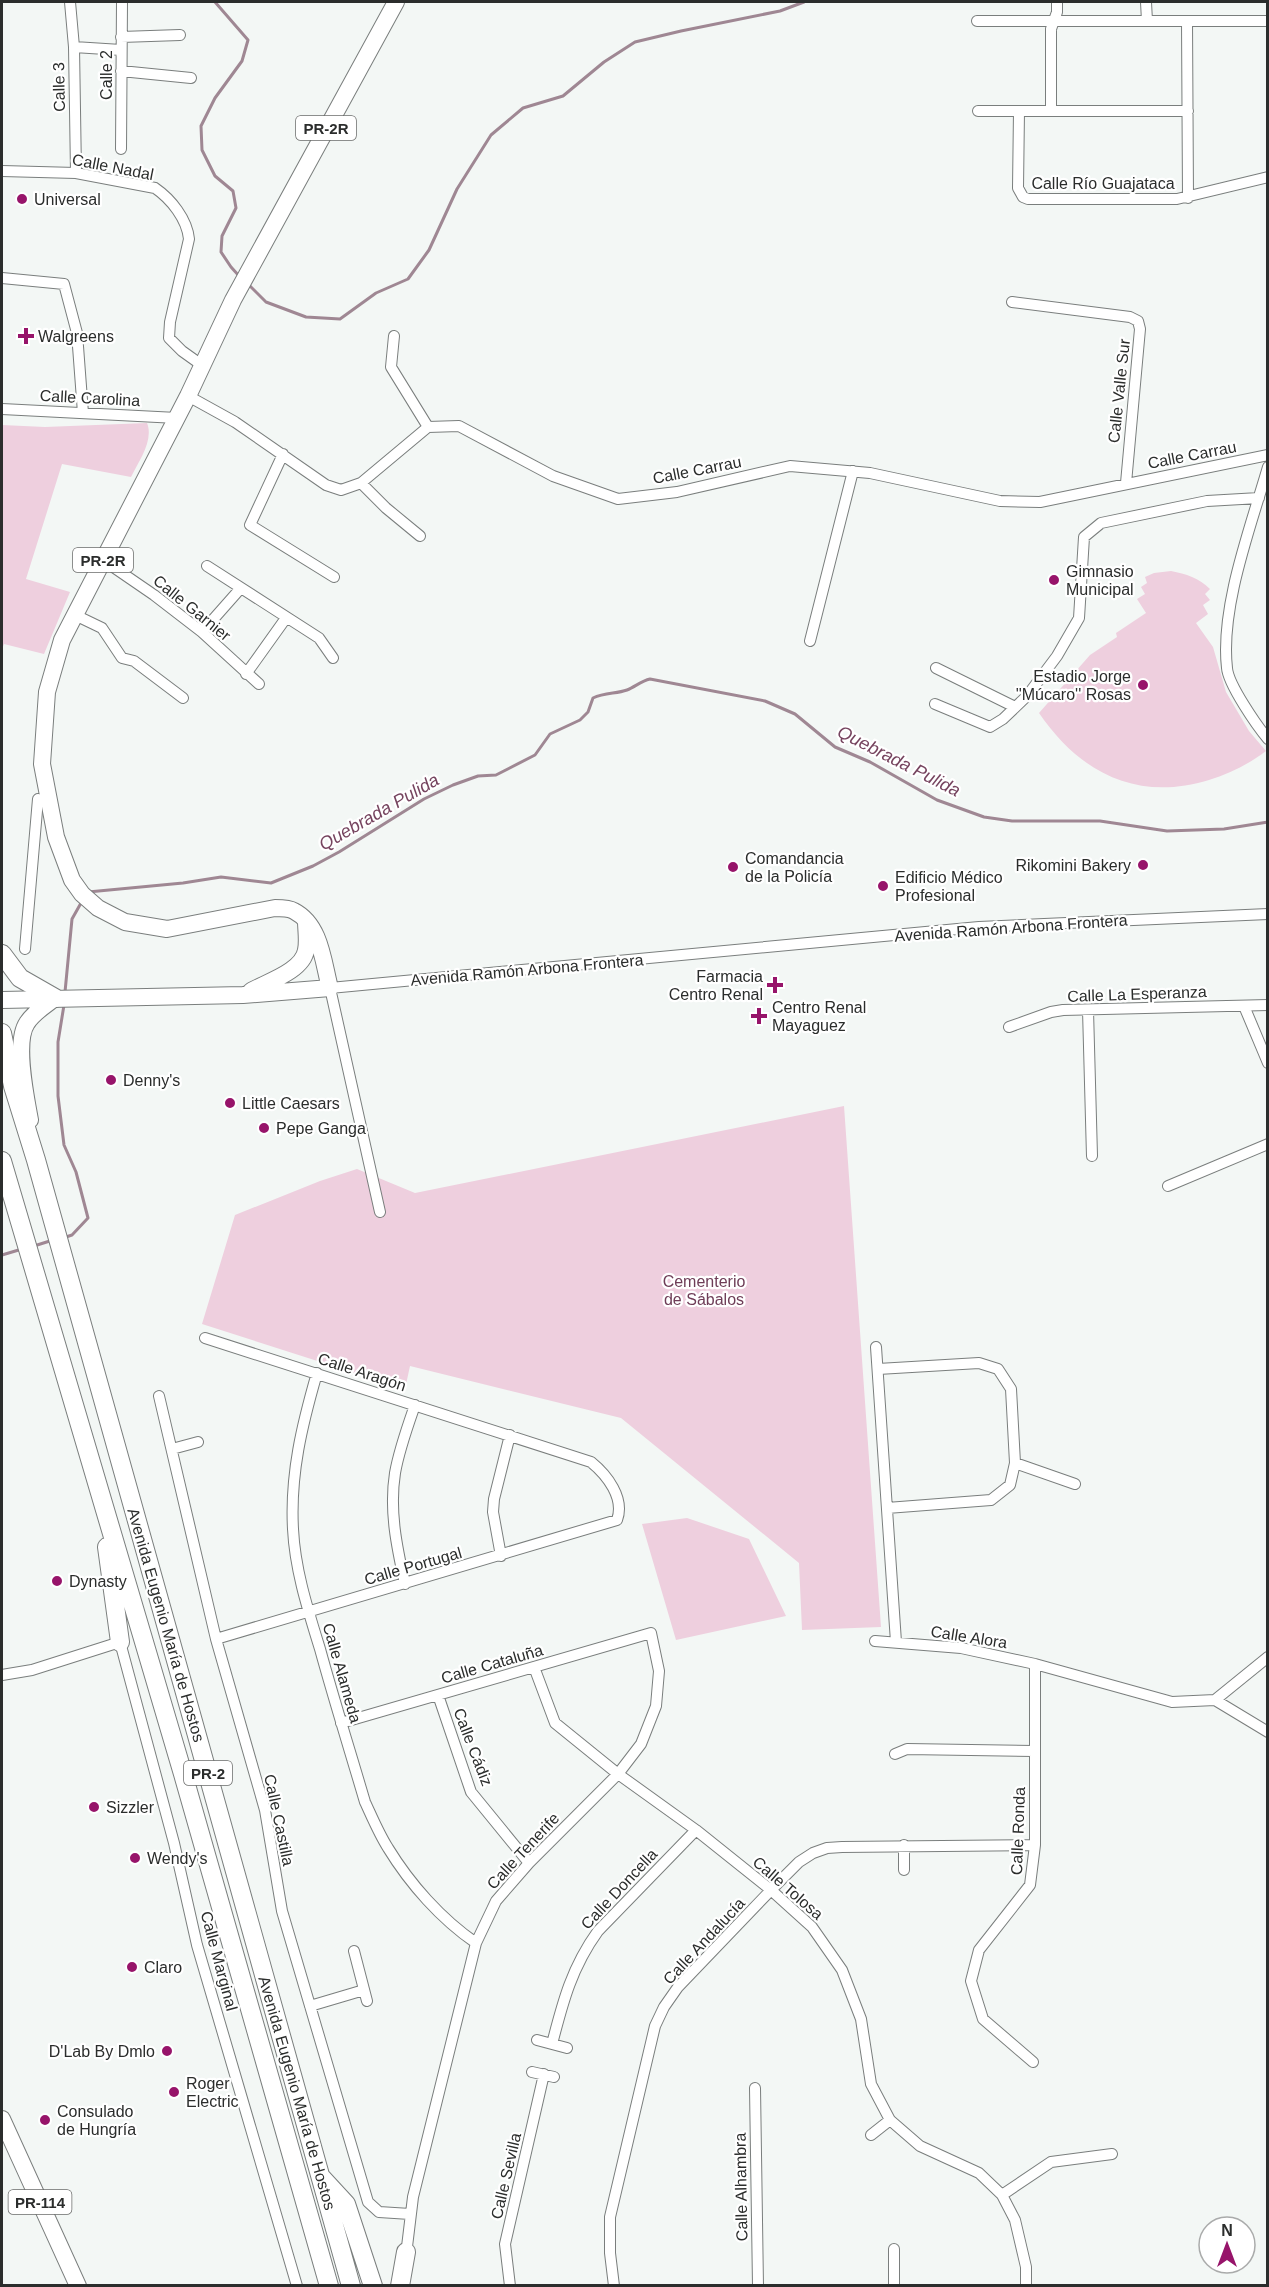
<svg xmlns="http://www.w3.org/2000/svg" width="1269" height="2287" viewBox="0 0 1269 2287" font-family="Arial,sans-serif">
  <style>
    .green { fill: #eecfde }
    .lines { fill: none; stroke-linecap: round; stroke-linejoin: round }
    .stream { stroke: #9f8793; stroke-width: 3 }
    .minor-casing { stroke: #7a7e7d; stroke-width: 12 }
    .primary-casing { stroke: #7a7e7d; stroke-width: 18 }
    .trunk-casing { stroke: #7a7e7d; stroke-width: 20 }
    .minor { stroke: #fff; stroke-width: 10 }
    .primary { stroke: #fff; stroke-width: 16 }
    .trunk { stroke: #fff; stroke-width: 18 }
    .poi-dot { fill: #97146a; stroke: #fff; stroke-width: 2 }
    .labels { text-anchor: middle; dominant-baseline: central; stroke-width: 4.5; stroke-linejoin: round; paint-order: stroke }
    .shield { fill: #fff; stroke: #6b6c6b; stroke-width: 1.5 }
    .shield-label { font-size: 15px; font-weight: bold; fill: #2b2d2c }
    .street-label { font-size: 16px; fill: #2b2d2c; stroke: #fff }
    .poi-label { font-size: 16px; fill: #2b2d2c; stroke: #fff; text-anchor: start }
    .park-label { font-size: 16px; fill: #6e3d57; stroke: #fff }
    .water-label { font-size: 18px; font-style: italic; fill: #76445f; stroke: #fff }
  </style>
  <rect width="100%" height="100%" fill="#f3f7f5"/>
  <path class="green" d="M147 423C154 440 139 461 131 477L62 464 26 579 70 592 44 654 4 644 2 649V425L45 427Z
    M1171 571C1186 574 1199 578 1210 589L1205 594 1210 600 1203 605 1208 614 1196 623 1213 647 1226 692 1249 731 1266 751C1249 764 1229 774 1209 780 1137 802 1080 773 1039 713L1090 655 1117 637 1116 633 1146 613 1137 599 1145 594 1141 587 1147 583 1145 577 1154 573Z
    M844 1106 881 1627 802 1630 799 1563 621 1418 410 1366 405 1389 202 1324 235 1215 320 1181 357 1169 415 1193Z
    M687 1518 749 1539 786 1616 676 1640 642 1524Z"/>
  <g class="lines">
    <path class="stream" d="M215 2 248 40 242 61 215 98 201 126 202 150 215 176 233 191 236 208 222 236 221 252 231 267 240 277
      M247 283 266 302 306 317 340 319 376 293 408 279 429 250 457 189 491 135 523 108 563 96 604 62 635 42 681 31 780 11 804 2
      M88 892 183 883 221 877 271 883 313 866 339 852 424 799 453 785 478 776 496 775 535 755 550 734 580 720 588 712 593 698C605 692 616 694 627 690 635 687 641 681 650 679L765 701 795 714 835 747 870 762 937 800 984 817 1012 821H1100L1167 831 1224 829 1268 822
      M65 992 72 919 81 903
      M64 1005 58 1042V1096L64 1145 76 1172 88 1218 72 1235 66 1237
      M34 1246 53 1240
      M2 1255 22 1249"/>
    <g class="minor-casing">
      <path id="minor" d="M70 2 74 47 76 173
        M1146 2 1147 21
        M977 21H1268
        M1187 21 1188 198
        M121 37 180 35
        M74 47 121 50
        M121 71 191 78
        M978 111H1188
        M1019 111 1018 188 1023 197 1028 199H1177L1268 177
        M1051 111V29L1057 12V2
        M121 149 122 2
        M2 171 76 173 155 188C171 199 187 219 189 239L170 322 169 338 182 351 203 366
        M2 278 64 284 77 333 83 413
        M1012 302 1130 317 1138 321 1140 329 1126 483
        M394 336 391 367 428 427
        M188 396 235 422 326 485 341 490 361 483 428 427 459 426 553 476 618 499 677 492 790 466 870 473 1000 501 1040 502 1268 455
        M2 409 177 418
        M283 454 250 525 334 577
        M1268 467C1251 526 1220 607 1227 668 1228 684 1257 726 1268 739
        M361 483 386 508 420 536
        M103 560 154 595 202 632 259 684
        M207 566 319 638 333 658
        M75 615 102 628 122 658 134 661 183 698
        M202 632 240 589
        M810 641 853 471
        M936 668 1015 707
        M246 674 286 618
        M935 704 990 727 1003 719 1027 696 1057 656 1079 618 1084 537 1101 523 1207 501 1259 498
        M25 949 38 799
        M1244 1006 1268 1063
        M1088 1010 1092 1156
        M1009 1027 1051 1012 1063 1010 1268 1005
        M1168 1186 1268 1144
        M380 1212 330 988 979 927 1268 914
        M205 1338 591 1462C607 1475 625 1498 617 1520L216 1639
        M876 1347 896 1642
        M878 1369 979 1363 998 1369 1011 1389 1015 1463 1010 1485 991 1500 887 1508
        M317 1373C302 1425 290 1474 293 1529 295 1570 308 1610 320 1649 334 1700 350 1751 365 1802 372 1817 379 1834 388 1848 410 1884 441 1919 476 1943
        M159 1396 216 1639 265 1810 282 1911 368 2202 379 2212 410 2214
        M172 1449 198 1442
        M1015 1463 1075 1484
        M501 1556 493 1512 494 1499 510 1435
        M405 1584C397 1548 389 1511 395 1473 399 1450 407 1428 415 1405
        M875 1641 961 1648 1035 1664 1172 1702 1215 1700 1268 1657
        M534 1667 555 1723 618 1774 696 1830 771 1890 812 1927 842 1970 861 2019 871 2084 890 2120 920 2146 979 2173 1002 2195 1015 2220 1026 2267V2286
        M2 1675 32 1670 120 1642 174 1843 197 1945 297 2286
        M438 1695 471 1792 529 1863
        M1215 1700 1268 1732
        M341 1723 651 1633 659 1671 656 1706 641 1744 618 1774 529 1863 496 1901 476 1943 413 2197 406 2255
        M895 1754 907 1749 1034 1751
        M904 1845V1870
        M354 1951 367 2001
        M310 2006 364 1990
        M537 2040 567 2048
        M552 2044C563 2001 572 1967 598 1931L696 1830
        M1033 2062 983 2019 971 1981 979 1950 1030 1885 1035 1845V1664
        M532 2072 554 2077
        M755 2088 758 2286
        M871 2135 890 2120
        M1002 2195 1051 2162 1112 2154
        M894 2249V2286
        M510 2286 505 2244 544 2074
        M614 2286 610 2253V2217L655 2026 664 2007 678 1987 771 1890 799 1862 813 1853 827 1848 842 1847 1035 1845"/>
    </g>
    <g class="primary-casing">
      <path id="primary" d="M251 991C267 982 303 971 306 950 308 941 306 930 306 921
        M2 1000 243 995 330 988C323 962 321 925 294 911 289 908 281 908 275 908L167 929 125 922 98 908 82 894 72 880 56 837 42 764 47 692 62 640 188 396 233 300 396 2
        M30 1120C26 1098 14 1042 27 1023 33 1013 46 1005 55 998
        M2 2119 78 2286"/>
    </g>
    <g class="trunk-casing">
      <path id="trunk" d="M2 954 20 978 55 998
        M2 1033 13 1086 36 1160 351 2286
        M2 1161 183 1774 329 2286
        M107 1547 120 1642
        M322 2178 346 2204 373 2286
        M400 2286 406 2252"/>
    </g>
    <use href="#minor" class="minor"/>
    <use href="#primary" class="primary"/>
    <use href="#trunk" class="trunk"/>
  </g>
  <g class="poi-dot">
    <circle cx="22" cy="199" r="6"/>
    <path d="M23 327h6v6h6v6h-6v6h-6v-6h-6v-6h6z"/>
    <circle cx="1054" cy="580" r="6"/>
    <circle cx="1143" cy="685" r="6"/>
    <circle cx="1143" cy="865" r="6"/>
    <circle cx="733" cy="867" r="6"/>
    <circle cx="883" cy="886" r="6"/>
    <path d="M772 976h6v6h6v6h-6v6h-6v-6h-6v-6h6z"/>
    <path d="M756 1007h6v6h6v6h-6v6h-6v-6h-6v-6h6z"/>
    <circle cx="111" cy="1080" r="6"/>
    <circle cx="230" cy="1103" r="6"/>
    <circle cx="264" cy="1128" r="6"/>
    <circle cx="57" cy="1581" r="6"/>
    <circle cx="94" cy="1807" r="6"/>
    <circle cx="135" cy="1858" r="6"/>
    <circle cx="132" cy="1967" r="6"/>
    <circle cx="167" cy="2051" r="6"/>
    <circle cx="174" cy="2092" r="6"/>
    <circle cx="45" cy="2120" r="6"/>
  </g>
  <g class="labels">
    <g class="shield">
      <rect x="296" y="116" width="60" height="24" rx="4.5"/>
      <rect x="73" y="548" width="60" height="24" rx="4.5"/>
      <rect x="184" y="1761" width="48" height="24" rx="4.5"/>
      <rect x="8.5" y="2190" width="63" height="24" rx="4.5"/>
    </g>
    <g class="shield-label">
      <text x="326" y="128">PR-2R</text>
      <text x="103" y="560">PR-2R</text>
      <text x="208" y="1773">PR-2</text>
      <text x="40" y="2202">PR-114</text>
    </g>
    <g class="street-label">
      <text transform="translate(106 75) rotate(-90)">Calle 2</text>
      <text transform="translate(59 87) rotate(-91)">Calle 3</text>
      <text transform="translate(113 167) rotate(11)">Calle Nadal</text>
      <text x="1103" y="183">Calle Río Guajataca</text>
      <text transform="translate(1119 391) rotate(-84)">Calle Valle Sur</text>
      <text transform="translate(90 398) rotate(3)">Calle Carolina</text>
      <text transform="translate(1192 455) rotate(-11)">Calle Carrau</text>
      <text transform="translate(697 470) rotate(-11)">Calle Carrau</text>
      <text transform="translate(192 608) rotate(39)">Calle Garnier</text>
      <text transform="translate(1011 928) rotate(-4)">Avenida Ramón Arbona Frontera</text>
      <text transform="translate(527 970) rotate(-5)">Avenida Ramón Arbona Frontera</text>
      <text transform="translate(1137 994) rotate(-2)">Calle La Esperanza</text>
      <text transform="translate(362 1372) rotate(18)">Calle Aragón</text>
      <text transform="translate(413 1566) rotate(-16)">Calle Portugal</text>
      <text transform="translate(166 1625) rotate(74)">Avenida Eugenio María de Hostos</text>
      <text transform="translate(969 1637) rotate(9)">Calle Alora</text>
      <text transform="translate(492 1664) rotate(-16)">Calle Cataluña</text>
      <text transform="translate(342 1673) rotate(74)">Calle Alameda</text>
      <text transform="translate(473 1747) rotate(69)">Calle Cádiz</text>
      <text transform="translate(279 1820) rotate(78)">Calle Castilla</text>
      <text transform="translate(1018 1831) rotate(-88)">Calle Ronda</text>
      <text transform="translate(523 1851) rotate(-47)">Calle Tenerife</text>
      <text transform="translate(788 1888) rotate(41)">Calle Tolosa</text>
      <text transform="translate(619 1889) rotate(-47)">Calle Doncella</text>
      <text transform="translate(704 1941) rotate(-47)">Calle Andalucía</text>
      <text transform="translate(219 1961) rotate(75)">Calle Marginal</text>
      <text transform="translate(297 2093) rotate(74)">Avenida Eugenio María de Hostos</text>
      <text transform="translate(506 2176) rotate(-77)">Calle Sevilla</text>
      <text transform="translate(741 2187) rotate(-91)">Calle Alhambra</text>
    </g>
    <g class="poi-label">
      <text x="34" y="199">Universal</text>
      <text x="38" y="336">Walgreens</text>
      <text x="1066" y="571">Gimnasio<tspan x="1066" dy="18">Municipal</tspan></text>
      <text x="1131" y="676" text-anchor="end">Estadio Jorge<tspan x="1131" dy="18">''Múcaro'' Rosas</tspan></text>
      <text x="745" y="858">Comandancia<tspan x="745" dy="18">de la Policía</tspan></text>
      <text x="1131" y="865" text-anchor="end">Rikomini Bakery</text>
      <text x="895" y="877">Edificio Médico<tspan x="895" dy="18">Profesional</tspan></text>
      <text x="763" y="976" text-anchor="end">Farmacia<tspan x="763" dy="18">Centro Renal</tspan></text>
      <text x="772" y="1007">Centro Renal<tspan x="772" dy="18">Mayaguez</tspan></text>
      <text x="123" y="1080">Denny's</text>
      <text x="242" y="1103">Little Caesars</text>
      <text x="276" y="1128">Pepe Ganga</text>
      <text x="69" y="1581">Dynasty</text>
      <text x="106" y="1807">Sizzler</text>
      <text x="147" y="1858">Wendy's</text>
      <text x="144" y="1967">Claro</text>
      <text x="155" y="2051" text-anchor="end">D'Lab By Dmlo</text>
      <text x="186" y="2083">Roger<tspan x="186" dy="18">Electric</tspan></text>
      <text x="57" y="2111">Consulado<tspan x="57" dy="18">de Hungría</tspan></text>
    </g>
    <g class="park-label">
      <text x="704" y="1281">Cementerio<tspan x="704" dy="18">de Sábalos</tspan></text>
    </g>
    <g class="water-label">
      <text transform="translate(899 761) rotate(27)">Quebrada Pulida</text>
      <text transform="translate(379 812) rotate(-30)">Quebrada Pulida</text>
    </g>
  </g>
  <rect width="1269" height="2287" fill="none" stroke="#2b2d2c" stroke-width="6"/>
  <g transform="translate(1227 2245)"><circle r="28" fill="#ffffff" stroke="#aaabab" stroke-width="1.5"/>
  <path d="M0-4.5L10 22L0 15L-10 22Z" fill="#97146a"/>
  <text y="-9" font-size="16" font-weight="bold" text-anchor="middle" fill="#2b2d2c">N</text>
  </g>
</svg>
